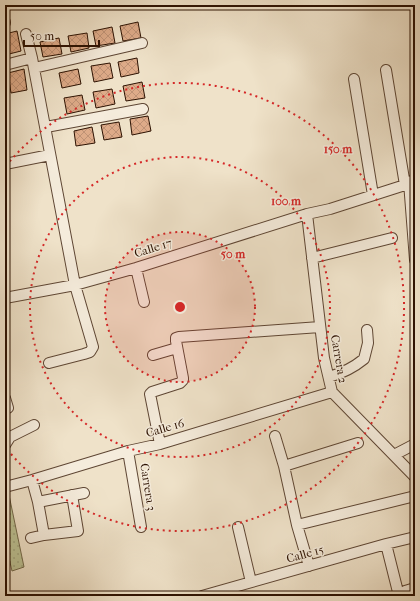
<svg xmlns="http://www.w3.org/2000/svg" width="420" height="601" viewBox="0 0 420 601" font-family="'IM FELL French Canon',serif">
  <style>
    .grass { fill: url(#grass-dots); stroke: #746a4b }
    .building { fill: url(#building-cross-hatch); stroke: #2d1202 }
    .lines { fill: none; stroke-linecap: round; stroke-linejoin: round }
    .minor-casing { stroke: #5e4634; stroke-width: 12 }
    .minor { stroke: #f5ecdc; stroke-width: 10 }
    .ring { fill: none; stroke: #d62828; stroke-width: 2; stroke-dasharray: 2 4 }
    .labels { text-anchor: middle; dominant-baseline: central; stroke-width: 3; stroke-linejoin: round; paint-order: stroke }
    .street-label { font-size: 12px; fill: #2d1202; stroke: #f5ecdc }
    .centre { fill: #d62828; stroke: #f5ecdc; stroke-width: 2 }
    .ring-label { font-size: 12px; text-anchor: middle; font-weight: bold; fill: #d62828; stroke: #f5ecdc; stroke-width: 3; stroke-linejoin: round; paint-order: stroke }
  </style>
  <defs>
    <pattern id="grass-dots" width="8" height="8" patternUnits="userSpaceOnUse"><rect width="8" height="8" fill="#bcc294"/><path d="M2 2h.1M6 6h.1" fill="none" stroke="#a2a67e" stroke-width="1.8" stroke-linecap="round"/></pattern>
    <pattern id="building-cross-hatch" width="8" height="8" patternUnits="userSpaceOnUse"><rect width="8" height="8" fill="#deab89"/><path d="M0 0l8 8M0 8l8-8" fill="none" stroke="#bf9275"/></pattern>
  </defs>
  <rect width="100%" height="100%" fill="#efe2c9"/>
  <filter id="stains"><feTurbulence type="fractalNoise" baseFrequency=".005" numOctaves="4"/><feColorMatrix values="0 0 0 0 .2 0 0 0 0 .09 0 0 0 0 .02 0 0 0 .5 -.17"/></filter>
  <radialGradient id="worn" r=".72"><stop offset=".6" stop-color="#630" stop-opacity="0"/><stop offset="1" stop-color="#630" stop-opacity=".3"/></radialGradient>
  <path class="grass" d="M9 495 24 567 12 571 5 540V496Z"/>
  <path class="building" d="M138 22 141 38 123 41 120 26Z
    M112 27 115 43 96 46 93 31Z
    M17 31 21 51 5 55V34Z
    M87 33 89 48 71 52 68 36Z
    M59 38 62 54 43 57 40 42Z
    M137 58 139 73 121 77 118 62Z
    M110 63 113 78 94 82 91 66Z
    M24 69 27 90 11 93 8 73Z
    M78 69 81 84 62 88 59 73Z
    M142 82 145 98 126 101 123 86Z
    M112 89 115 104 96 108 93 92Z
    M82 95 85 110 67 114 64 98Z
    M148 116 151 131 132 135 130 119Z
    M119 122 122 137 104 140 101 125Z
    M92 127 95 143 76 146 74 131Z"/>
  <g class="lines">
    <g class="minor-casing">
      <path id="minor" d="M5 22V23
        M26 34 32 58 75 285 93 347 90 352 84 354 49 363
        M5 65 32 58
        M34 68 142 43
        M386 70 405 185
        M354 79 373 195
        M46 127 143 109
        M5 164 50 155
        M409 182 415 260
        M307 214 324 358 332 392 415 477
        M312 258 392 238
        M136 268 144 302
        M5 298 75 285 136 268 307 214 330 209 405 185 409 182 415 180
        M153 355 177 348
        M329 377C343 373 353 368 364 359L368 343 367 330
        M5 398 8 408
        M275 436 284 466 297 525 309 566
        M160 444 150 394 152 392 180 383 183 380V378L176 341V338L179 337 320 327
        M5 445 10 437 34 425
        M128 451 141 527
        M394 455 415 444
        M284 466 358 443
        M32 480 38 502 44 535
        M5 487 32 480 128 451 160 444 332 392
        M38 502 84 493
        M297 525 411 497
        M238 527 251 582
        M31 538 44 535 78 531 72 495
        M386 544 399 596
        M405 591 415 588
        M202 596 386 544 415 537"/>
    </g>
    <use href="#minor" class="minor"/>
  </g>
  <circle cx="180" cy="307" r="75" fill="#d62828" fill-opacity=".12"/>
  <g class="ring">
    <circle cx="180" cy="307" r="75"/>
    <circle cx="180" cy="307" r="150"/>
    <path d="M6 166A224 224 0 1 1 6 448"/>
  </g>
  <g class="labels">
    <g class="street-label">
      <text transform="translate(153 248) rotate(-17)">Calle 17</text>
      <text transform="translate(339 359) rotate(80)">Carrera 2</text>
      <text transform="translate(165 428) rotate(-16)">Calle 16</text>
      <text transform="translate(148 487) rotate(81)">Carrera 3</text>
      <text transform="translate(305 554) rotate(-16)">Calle 15</text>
    </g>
  </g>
  <circle cx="180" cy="307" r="6" class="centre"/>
  <g class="ring-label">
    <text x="338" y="153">150 m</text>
    <text x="286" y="205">100 m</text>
    <text x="233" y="258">50 m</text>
  </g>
  <rect width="420" height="601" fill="none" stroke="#efe2c9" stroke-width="20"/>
  <rect x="6" y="6" width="408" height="589" fill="none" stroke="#2d1202" stroke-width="2"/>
  <rect x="10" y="10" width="400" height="581" fill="none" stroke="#2d1202"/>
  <path d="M24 40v6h75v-6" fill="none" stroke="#2d1202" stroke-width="2"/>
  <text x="30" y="40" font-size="12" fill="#2d1202" stroke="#f5ecdc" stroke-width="3" paint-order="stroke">50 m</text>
  <rect width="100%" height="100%" filter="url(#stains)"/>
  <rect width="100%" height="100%" fill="url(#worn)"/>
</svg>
